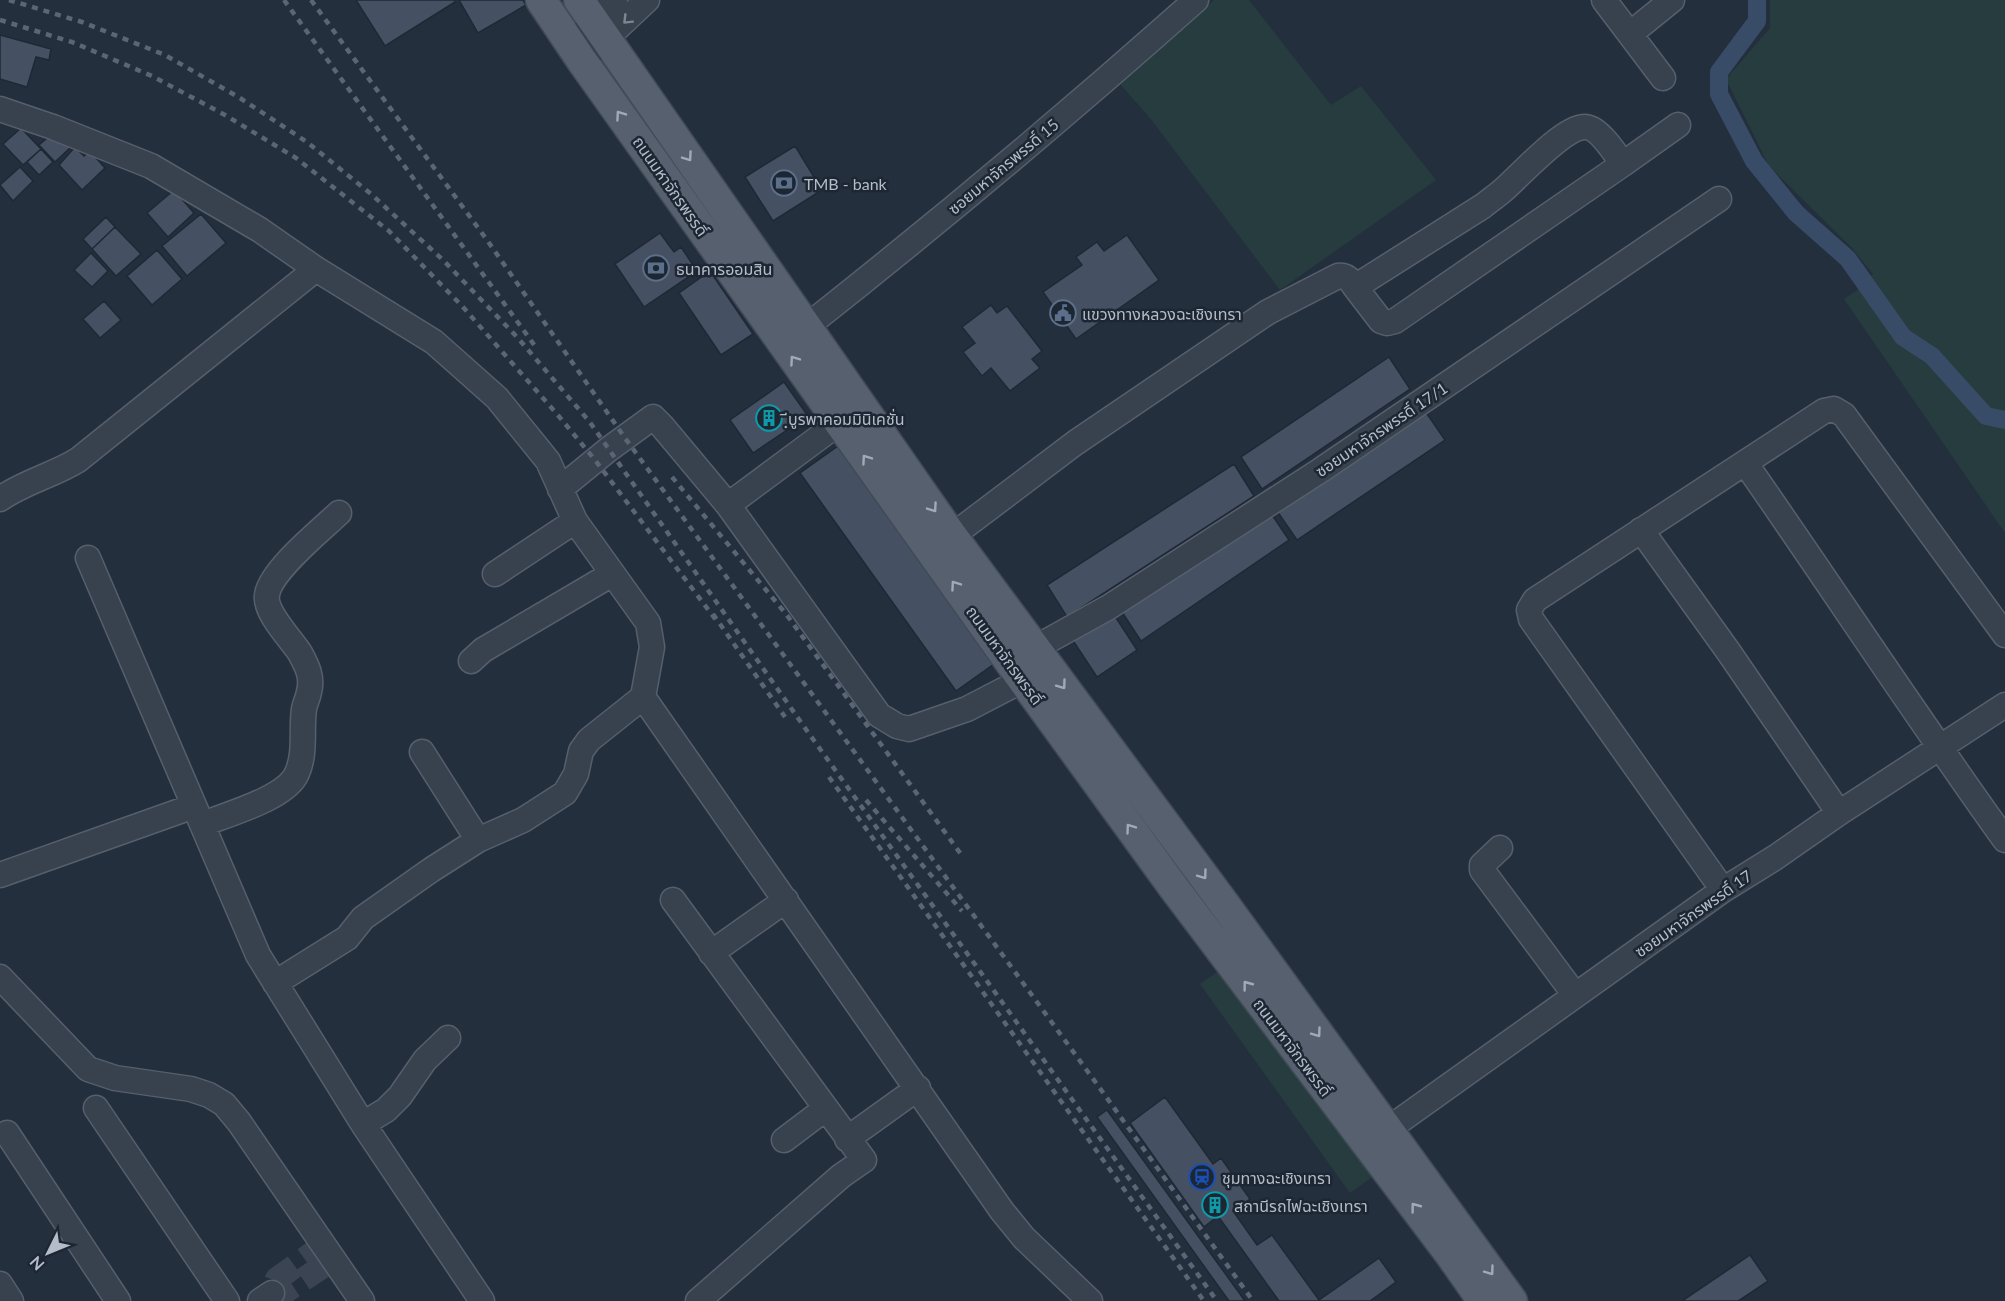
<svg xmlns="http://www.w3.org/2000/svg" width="2005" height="1301" viewBox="0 0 2005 1301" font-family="Lato,'Noto Sans Thai',sans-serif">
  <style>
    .green { fill: #263c3f }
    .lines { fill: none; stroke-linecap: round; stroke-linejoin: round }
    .canal { stroke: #394c67; stroke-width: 18 }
    .building { fill: #455162; stroke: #1f2835; stroke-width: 1.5 }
    .minor-tunnel { stroke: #3a4453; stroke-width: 24; stroke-dasharray: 24 12; stroke-linecap: butt }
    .minor-casing { stroke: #565f6c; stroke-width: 27 }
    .major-casing { stroke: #414a57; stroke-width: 33 }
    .minor { stroke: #38414e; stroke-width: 24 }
    .major { stroke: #56606e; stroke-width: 30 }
    .rail { stroke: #5a6575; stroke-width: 4.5; stroke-dasharray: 6 6; stroke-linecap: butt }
    .oneway { stroke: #7c8592 }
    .oneway2 { stroke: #a1aab7 }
    .labels { text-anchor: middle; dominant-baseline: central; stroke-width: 5; stroke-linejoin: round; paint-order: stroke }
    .street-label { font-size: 16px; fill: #b4bcc9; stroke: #1d2633 }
    .poi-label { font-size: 16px; fill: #b4bcc9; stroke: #1d2633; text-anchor: start }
  </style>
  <rect width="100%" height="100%" fill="#242f3e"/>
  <path class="green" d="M1214 0H1249L1331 105 1361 86 1436 180 1280 290 1150 118 1119 83Z
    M1770 0H2005V533L1844 299 1856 291 1873 274 1851 247 1769 166 1726 79 1770 28Z
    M1223 968 1372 1177 1350 1193 1200 984Z"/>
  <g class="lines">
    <path class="canal" d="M1757 0V21L1719 72V94L1754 161 1796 213 1848 259 1903 337 1932 356 1986 416 2005 420"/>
  </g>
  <path class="building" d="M356 0H454L455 2 385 46Z
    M459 0H523L526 5 478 33Z
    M0 35 51 49 49 60 36 57 27 87 0 79Z
    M21 128 41 149 23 165 3 144Z
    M53 133 73 145 55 162 39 145Z
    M795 146 822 190 773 221 745 177Z
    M75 147 84 156 90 151 105 168 82 190 59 165Z
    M41 149 53 162 39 175 27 162Z
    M20 167 33 181 13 201 0 185Z
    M174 190 194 213 168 237 147 213Z
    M201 214 226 243 187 276 162 246Z
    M106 217 115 227 92 249 83 239Z
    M115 227 141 254 116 276 92 249Z
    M660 233 674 252 681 247 697 271 644 307 615 264Z
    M1127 235 1159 280 1076 339 1043 292 1082 265 1076 257 1097 242 1104 251Z
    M157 250 182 279 152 305 127 276Z
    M91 253 108 271 92 287 74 270Z
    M710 271 753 334 721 355 679 293Z
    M104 301 121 320 100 338 83 319Z
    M991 305 997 313 1007 306 1042 351 1032 359 1040 368 1010 391 991 368 982 376 963 352 975 343 962 327Z
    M1389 357 1410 389 1262 489 1241 457Z
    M784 382 808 416 753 453 730 420Z
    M1423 408 1445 440 1297 540 1275 508Z
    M838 446 994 664 956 691 800 473Z
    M1234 464 1254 496 1067 617 1047 585Z
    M1270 512 1289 540 1141 641 1122 612Z
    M1109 607 1137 650 1097 677 1068 633Z
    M1165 1097 1213 1164 1221 1158 1250 1199 1233 1211 1257 1245 1272 1235 1319 1300 1379 1258 1396 1282 1370 1301H1279L1218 1216 1204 1227 1130 1123Z
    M1107 1110 1245 1301H1229L1097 1117Z
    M1750 1255 1768 1281 1738 1301H1682Z"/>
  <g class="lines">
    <path class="minor-tunnel" d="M324 1245 277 1279 272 1293H283L334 1259"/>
    <g class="minor-casing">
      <path id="minor" d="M1604 0 1663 78
        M1630 34 1672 0
        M571 45 615 0
        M582 61 647 0
        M0 109 53 127 151 166 260 230 316 269 434 342 497 398 548 461 575 521 648 623 652 647 643 697 1002 1211 1024 1238 1090 1301
        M1355 287 1381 321 1387 323 1395 321 1623 164
        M806 327C939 222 1069 113 1196 0
        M1746 464C1833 589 1916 716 2005 840
        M560 489 609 449 653 417 662 426 728 505 840 422
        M0 499C24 482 54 475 78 460L316 269
        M728 505 879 715 897 726 909 729 967 709 1023 680
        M1641 530 1728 651 1839 813
        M952 536 1075 443 1268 312 1338 276C1347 275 1350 280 1355 287L1483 206C1489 201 1495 197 1501 192 1519 177 1562 128 1584 127 1598 126 1615 153 1623 164L1678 125
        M88 558 258 955 363 1124 482 1301
        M495 574 575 521
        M1035 648 1109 607 1321 470 1719 199
        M471 661 483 650 612 574
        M422 752 478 840
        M203 824C228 814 287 798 297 773 306 753 301 730 304 709 305 703 308 698 309 692 313 677 307 666 300 653 291 639 264 612 267 595 270 571 321 530 339 513
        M1500 848 1482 865V870L1575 995
        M0 875 194 806
        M1723 890 1531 619 1529 610 1535 600 1824 411 1834 409 1844 415 2005 635
        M673 900 864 1160 841 1176 698 1301
        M711 953 786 900
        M0 977 88 1069 115 1078 191 1089 209 1095 224 1104 239 1122 362 1301
        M275 983 347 938 363 918 431 870 478 840 523 820 565 793 576 774 581 751 589 740 643 697
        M96 1108 227 1301
        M363 1124 386 1110 400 1096 425 1060 448 1038
        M1387 1130 1723 890 1776 857 1839 813 2005 705
        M7 1133 118 1301
        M847 1139 918 1088
        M784 1140 825 1109
        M0 1284 11 1301
        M260 1301 272 1293"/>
    </g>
    <g class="major-casing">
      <path id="major" d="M541 0 582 61 1012 665 1174 888 1450 1254 1483 1301
        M579 0 952 536 1225 905 1512 1301"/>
    </g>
    <use href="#minor" class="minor"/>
    <use href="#major" class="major"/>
    <path class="rail" d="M9 0 82 22 165 55 240 98 307 142 371 194 443 260 517 337 589 421 805 728 1217 1301
      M284 0 535 346
      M311 0 487 240 625 438 1099 1087 1253 1301
      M0 20 72 42 152 76 225 115 296 158 389 231 462 306 557 414 595 460 716 620
      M672 477 786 614 963 857
      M713 614 785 717
      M829 777 1204 1301
      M866 800 962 911"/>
  </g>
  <defs><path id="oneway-chevron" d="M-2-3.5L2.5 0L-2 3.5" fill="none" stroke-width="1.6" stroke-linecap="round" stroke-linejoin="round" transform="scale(1.5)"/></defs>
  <use class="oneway" href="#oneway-chevron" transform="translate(627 20) rotate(135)"/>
  <g class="oneway2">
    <use href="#oneway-chevron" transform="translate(620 115) rotate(-125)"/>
    <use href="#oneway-chevron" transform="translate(688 157) rotate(55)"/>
    <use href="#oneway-chevron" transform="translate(794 360) rotate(-125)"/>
    <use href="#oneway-chevron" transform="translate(866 459) rotate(-125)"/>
    <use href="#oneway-chevron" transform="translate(933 508) rotate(55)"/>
    <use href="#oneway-chevron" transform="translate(955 585) rotate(-125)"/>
    <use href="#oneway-chevron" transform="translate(1062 685) rotate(54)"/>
    <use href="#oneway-chevron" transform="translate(1130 828) rotate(-126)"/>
    <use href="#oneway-chevron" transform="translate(1203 875) rotate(54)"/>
    <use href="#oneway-chevron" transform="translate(1247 985) rotate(-127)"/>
    <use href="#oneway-chevron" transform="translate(1317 1033) rotate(54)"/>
    <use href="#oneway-chevron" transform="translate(1415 1207) rotate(-127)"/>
    <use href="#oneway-chevron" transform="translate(1490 1271) rotate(54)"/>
  </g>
  <defs>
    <g id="bank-ring" transform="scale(1.35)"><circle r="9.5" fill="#1d2633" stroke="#5c6f8a" stroke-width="1.5"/><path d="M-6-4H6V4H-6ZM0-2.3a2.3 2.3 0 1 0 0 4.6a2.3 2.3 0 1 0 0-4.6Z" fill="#5c6f8a"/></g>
    <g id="civic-ring" transform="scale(1.35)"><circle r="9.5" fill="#1d2633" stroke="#5c6f8a" stroke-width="1.5"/><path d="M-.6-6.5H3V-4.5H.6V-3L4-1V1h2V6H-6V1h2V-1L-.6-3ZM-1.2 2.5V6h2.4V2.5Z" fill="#5c6f8a"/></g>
    <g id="building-ring" transform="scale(1.35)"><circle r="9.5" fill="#1d2633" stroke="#0f9aa8" stroke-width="1.5"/><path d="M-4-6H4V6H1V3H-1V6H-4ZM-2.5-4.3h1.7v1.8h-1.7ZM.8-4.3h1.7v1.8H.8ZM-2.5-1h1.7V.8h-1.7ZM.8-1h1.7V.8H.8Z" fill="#0f9aa8"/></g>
    <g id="station-ring" transform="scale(1.35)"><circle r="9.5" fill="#1d2633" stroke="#1a4fb4" stroke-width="1.5"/><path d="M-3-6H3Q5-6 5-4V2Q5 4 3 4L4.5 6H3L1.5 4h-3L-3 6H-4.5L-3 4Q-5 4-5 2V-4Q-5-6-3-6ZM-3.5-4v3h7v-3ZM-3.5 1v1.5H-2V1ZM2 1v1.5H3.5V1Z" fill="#1a4fb4"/></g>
  </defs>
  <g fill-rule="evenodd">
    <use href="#bank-ring" x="784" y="183"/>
    <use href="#bank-ring" x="656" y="268"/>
    <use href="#civic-ring" x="1063" y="313"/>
    <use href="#building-ring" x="769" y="418"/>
    <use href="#station-ring" x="1202" y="1177"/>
    <use href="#building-ring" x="1215" y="1205"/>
  </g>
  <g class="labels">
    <g class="street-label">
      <text transform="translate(1003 166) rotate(-40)">ซอยมหาจักรพรรดิ์ 15</text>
      <text transform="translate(671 186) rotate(55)">ถนนมหาจักรพรรดิ์</text>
      <text transform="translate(1381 429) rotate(-34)">ซอยมหาจักรพรรดิ์ 17/1</text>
      <text transform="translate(1005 655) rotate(54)">ถนนมหาจักรพรรดิ์</text>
      <text transform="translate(1693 913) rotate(-35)">ซอยมหาจักรพรรดิ์ 17</text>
      <text transform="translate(1293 1047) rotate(53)">ถนนมหาจักรพรรดิ์</text>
    </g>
    <g class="poi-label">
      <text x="804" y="183">TMB - bank</text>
      <text x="676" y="268">ธนาคารออมสิน</text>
      <text x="1082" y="313">แขวงทางหลวงฉะเชิงเทรา</text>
      <text x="788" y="418">ฺีบูรพาคอมมินิเคชั่น</text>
      <text x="1222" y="1177">ชุมทางฉะเชิงเทรา</text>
      <text x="1234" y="1205">สถานีรถไฟฉะเชิงเทรา</text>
    </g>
  </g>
  <g transform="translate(48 1253) rotate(227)" stroke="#1d2633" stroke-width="4.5" paint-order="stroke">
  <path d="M0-4.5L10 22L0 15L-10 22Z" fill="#b4bcc9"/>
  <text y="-9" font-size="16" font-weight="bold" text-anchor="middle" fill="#b4bcc9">N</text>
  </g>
</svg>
